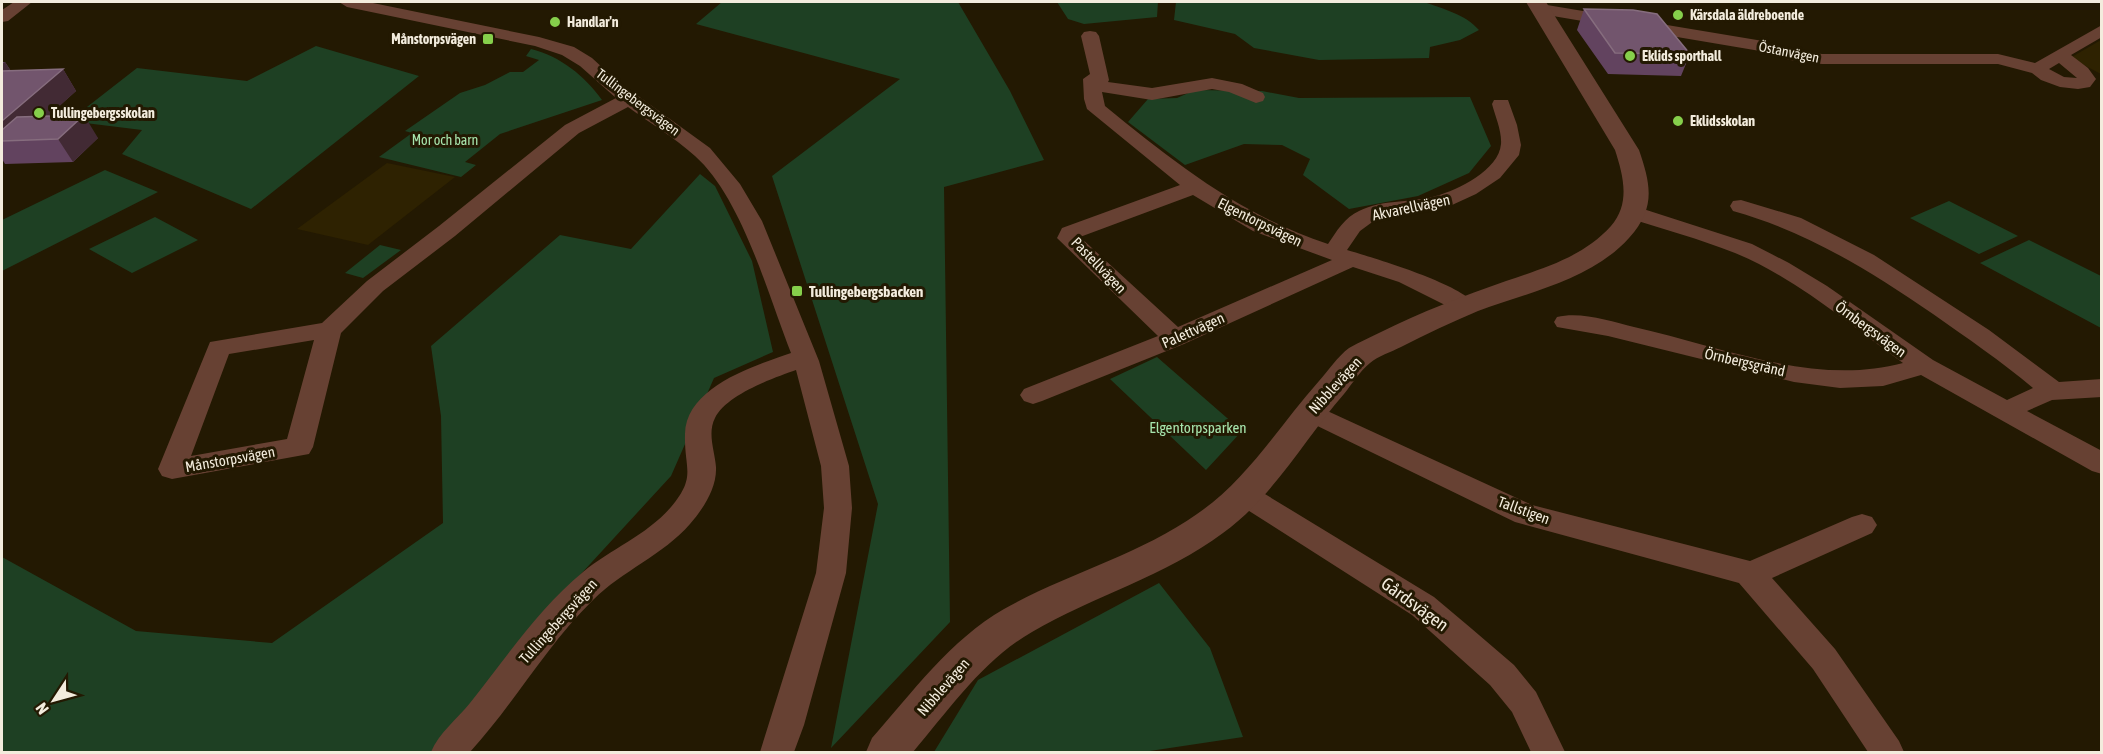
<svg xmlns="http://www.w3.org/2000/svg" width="2103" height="754" viewBox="0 0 2103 754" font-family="'Asap Condensed',sans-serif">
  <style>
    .built { fill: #2e2201 }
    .green { fill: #1e4023 }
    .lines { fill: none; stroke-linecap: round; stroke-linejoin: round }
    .minor { fill: #674133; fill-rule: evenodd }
    .tertiary { fill: #674133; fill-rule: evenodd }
    .wall { fill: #62435f }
    .shaded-wall { fill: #422a34 }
    .building { fill: #72556d; stroke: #866d7e; stroke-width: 1.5 }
    .poi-dot { fill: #86cf4b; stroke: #231902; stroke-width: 2 }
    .labels { text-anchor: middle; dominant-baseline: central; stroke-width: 6; stroke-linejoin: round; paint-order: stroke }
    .far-poi-label { font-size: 14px; font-weight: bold; fill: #f3ecdd; stroke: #231902; text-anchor: start }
    .far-street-label { font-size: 14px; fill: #f3ecdd; stroke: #231902 }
    .far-park-label { font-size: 14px; fill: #a7e5ad; stroke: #231902 }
    .street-label { font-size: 15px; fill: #f3ecdd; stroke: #231902 }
    .poi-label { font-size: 15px; font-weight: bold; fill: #f3ecdd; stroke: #231902; text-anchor: start }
    .park-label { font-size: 15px; fill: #a7e5ad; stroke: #231902 }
    .near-street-label { font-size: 18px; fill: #f3ecdd; stroke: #231902 }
  </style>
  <rect width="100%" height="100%" fill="#231902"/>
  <path class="built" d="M2101 40V74L2070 58Z
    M387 163 455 177 368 245 297 229Z"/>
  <path class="green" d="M722 2H958L1010 91 1044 160 944 187 950 622 831 748 878 504 772 176 900 79 696 24Z
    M1057 2H1158L1157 17 1084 24 1068 19Z
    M1176 2H1424C1443 9 1465 14 1479 30L1460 40 1430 47 1429 58 1319 60 1254 48 1235 34 1174 20Z
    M316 46 419 76 251 209 122 154 142 130 69 121 137 68 247 81Z
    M531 49C560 56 585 76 602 100L500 134 465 162 476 165 461 177 379 157 412 133 405 131 460 93 485 85 510 72H523L539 60 526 56Z
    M1195 90 1262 91 1299 98 1470 97 1491 146 1469 173 1418 196 1349 209 1303 175 1310 159 1282 145 1244 144 1185 165 1128 122 1148 99 1177 98Z
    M105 170 158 192 2 271V220Z
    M700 174 715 186 752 261 773 352 714 378 671 476 557 600 431 752H2V557L136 631 272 643 443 523 441 416 431 346 560 235 631 249Z
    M1949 201 2018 236 1979 254 1910 218Z
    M155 217 198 240 132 273 89 249Z
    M2029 240 2101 276V328L1980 263Z
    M380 245 401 250 363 278 345 273Z
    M1157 357 1242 431 1206 470 1110 379Z
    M1159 583 1210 648 1243 737 1143 752H934L978 680Z"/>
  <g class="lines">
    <path class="minor" d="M14 2H32L8 21 2 22V10Z
      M339 2H368L539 37 574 47 592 58 616 80 710 148 740 184 762 221 819 361 849 466 852 508 846 573 804 725 794 752H760L816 573 824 508 821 466 796 370C773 378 726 395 715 418 707 433 715 452 716 467 717 488 703 509 690 524 663 555 622 571 593 600 546 646 514 704 470 752H431C439 733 457 719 470 703 506 658 539 608 583 572 611 549 647 535 671 507 697 476 684 469 685 434 686 387 754 366 791 353 768 295 742 198 695 156 675 138 650 123 628 107L579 133 455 236 383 291 341 333 313 447 309 454 172 479 162 476 158 469 210 342 322 323 367 281 439 226 565 125 616 98 580 66 562 55 535 46 347 7ZM314 340 287 439 191 456 229 354Z
      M1541 4 1763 41 1792 50 1822 54H1998L2035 63 2102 25V37L2071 55 2088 68 2096 79 2090 87 2078 89 2060 87 2041 80 2032 73 1998 64H1822L1790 60 1760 51 1535 13 1533 9 1535 5ZM2059 63 2077 78 2064 77 2049 69Z
      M1090 31 1096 32 1099 36 1109 80 1108 82 1152 88 1212 78 1242 84 1263 93 1265 97 1263 101 1256 103 1229 92 1212 89 1152 100 1102 92 1105 106C1175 163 1242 216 1328 244 1336 232 1345 217 1359 211 1383 199 1411 203 1436 196 1458 190 1499 170 1501 144 1502 131 1495 116 1492 104L1494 100H1508L1517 125 1521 145 1519 155 1500 178 1476 194 1452 205 1375 220 1360 231 1347 250C1374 258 1462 284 1477 306L1473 311 1465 313 1457 311 1399 282 1353 267 1184 344 1042 401 1033 404 1024 401 1020 395 1024 389 1158 336 1057 238 1062 228 1180 185 1087 109 1084 99 1083 79 1090 74 1081 36 1084 32ZM1193 195 1253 231 1332 260 1178 327 1080 237Z
      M1741 200 1801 218 1874 255 1989 330 2059 382 2102 379V397L2052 400 2027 411 2102 451V474L2092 471 1921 375 1883 386 1840 388 1794 382 1608 336 1557 327 1554 322 1557 317C1580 311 1611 321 1634 327 1720 346 1815 387 1903 363 1850 325 1796 278 1735 253 1700 239 1662 229 1626 217L1623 212 1626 207 1634 206 1752 244 1789 263 1827 286 1933 360 2007 400 2033 388C2001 361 1967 338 1933 314 1870 271 1808 232 1733 211L1730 206 1733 201Z
      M1310 403 1532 505 1750 561 1852 517 1862 514 1872 517 1877 525 1872 533 1772 578 1835 649 1899 741 1904 752H1868L1813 669 1739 583 1515 522 1301 418 1297 412 1301 406Z
      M1245 484 1255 488 1434 597 1472 629 1514 665 1536 692 1565 752H1531L1512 712 1490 685 1412 615 1235 502 1231 495 1235 488Z"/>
    <path class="tertiary" d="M1526 2H1546L1639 150C1651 185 1656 208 1629 238 1591 280 1529 292 1478 311 1452 322 1426 334 1401 347 1391 352 1378 356 1370 363 1360 371 1352 384 1344 394 1304 440 1273 497 1223 533 1166 576 1093 596 1032 632 983 660 949 710 913 752H866L872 738C912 693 950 640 1004 609 1066 574 1139 555 1197 514 1247 480 1279 426 1319 381 1328 371 1338 356 1349 348 1359 342 1371 337 1381 332 1421 312 1463 296 1506 281 1544 268 1583 257 1611 226 1631 203 1623 175 1615 150Z"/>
  </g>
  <path class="wall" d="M1584 9 1690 54 1681 76 1608 74 1577 30Z
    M2 62H5L11 71 63 69 76 91 48 116 98 138 73 162 5 164 2 159Z"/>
  <path class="shaded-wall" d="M5 62 19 84 2 85V64Z
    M63 69 76 91 22 140 2 141V121Z
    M84 115 98 138 73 162 58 139Z"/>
  <path class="building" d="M1584 9 1633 10 1657 14 1690 54 1615 53Z
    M63 69 2 121V71Z
    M84 115 58 139 2 141V130L17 117Z"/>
  <g class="poi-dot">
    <circle cx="1678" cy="15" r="6"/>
    <circle cx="555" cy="22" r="6"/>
    <rect x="482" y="33" width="12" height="12" rx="3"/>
    <circle cx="1630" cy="56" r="6"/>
    <circle cx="39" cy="113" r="6"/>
    <circle cx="1678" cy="121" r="6"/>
    <rect x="791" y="285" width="12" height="12" rx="3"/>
  </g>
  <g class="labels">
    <g class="far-poi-label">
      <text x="1690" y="15">Kärsdala äldreboende</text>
      <text x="567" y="22">Handlar'n</text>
      <text x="476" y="39" text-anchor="end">Månstorpsvägen</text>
      <text x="1642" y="56">Eklids sporthall</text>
      <text x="51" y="113">Tullingebergsskolan</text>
      <text x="1690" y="121">Eklidsskolan</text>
    </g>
    <g class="far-street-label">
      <text transform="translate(1789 52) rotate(11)">Östanvägen</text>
      <text transform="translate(638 102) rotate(37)">Tullingebergsvägen</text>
    </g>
    <g class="far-park-label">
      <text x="445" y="140">Mor och barn</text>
    </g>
    <g class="street-label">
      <text transform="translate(1411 207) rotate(-12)">Akvarellvägen</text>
      <text transform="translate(1260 222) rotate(26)">Elgentorpsvägen</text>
      <text transform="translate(1099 265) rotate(46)">Pastellvägen</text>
      <text transform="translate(1871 329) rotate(36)">Örnbergsvägen</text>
      <text transform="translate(1193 330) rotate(-24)">Palettvägen</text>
      <text transform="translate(1745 362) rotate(13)">Örnbergsgränd</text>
      <text transform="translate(1335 385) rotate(-48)">Nibblevägen</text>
      <text transform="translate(230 459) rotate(-10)">Månstorpsvägen</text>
      <text transform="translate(1524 510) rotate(20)">Tallstigen</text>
      <text transform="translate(558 621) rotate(-48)">Tullingebergsvägen</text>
      <text transform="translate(943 687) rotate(-49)">Nibblevägen</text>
    </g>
    <g class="poi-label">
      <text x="809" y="291">Tullingebergsbacken</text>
    </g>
    <g class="park-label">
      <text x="1198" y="427">Elgentorpsparken</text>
    </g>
    <g class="near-street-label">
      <text transform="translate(1415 604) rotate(36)">Gårdsvägen</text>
    </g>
  </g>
  <rect width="2103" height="754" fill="none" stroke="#f3ecdd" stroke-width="6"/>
  <g transform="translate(54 700) rotate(234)" stroke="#231902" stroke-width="4.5" paint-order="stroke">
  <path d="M0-4.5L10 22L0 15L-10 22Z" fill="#f3ecdd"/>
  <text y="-9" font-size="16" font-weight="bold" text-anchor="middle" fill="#f3ecdd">N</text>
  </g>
</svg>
